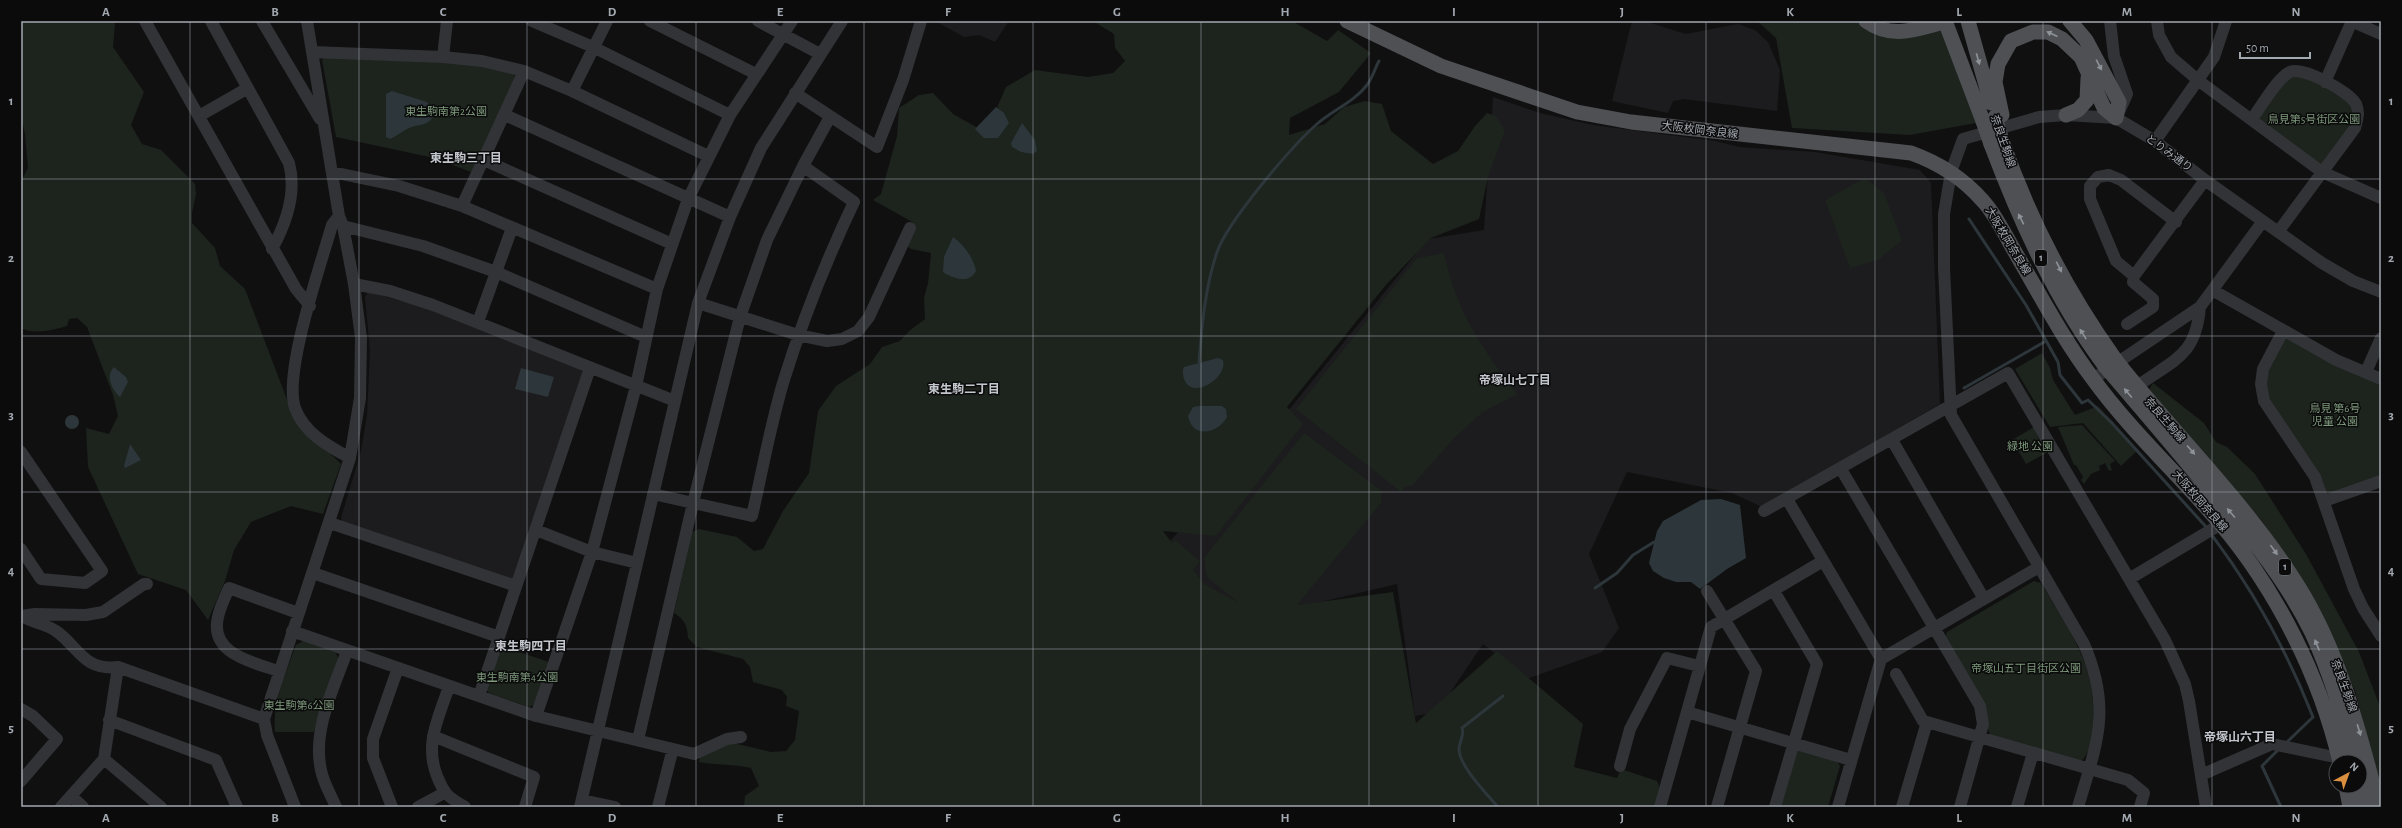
<svg xmlns="http://www.w3.org/2000/svg" width="2402" height="828" viewBox="0 0 2402 828" font-family="'Alegreya Sans','Noto Sans JP',sans-serif">
  <style>
    .built { fill: #1c1c1e }
    .green { fill: #1d231d }
    .water { fill: #2d363a }
    .lines { fill: none; stroke-linecap: round; stroke-linejoin: round }
    .stream { stroke: #2d363a; stroke-width: 3 }
    .minor { stroke: #313336; stroke-width: 12 }
    .major { stroke: #4e5054; stroke-width: 15 }
    .major-bridge { stroke: #4e5054; stroke-width: 15 }
    .oneway { fill: #8e9399 }
    .grid { fill: none; stroke: #a3a9b0; stroke-width: 1; stroke-opacity: 0.55 }
    .labels { text-anchor: middle; dominant-baseline: central; stroke-width: 3; stroke-linejoin: round; paint-order: stroke }
    .shield { fill: #0b0b0c; stroke: #757a7f; stroke-width: 1 }
    .shield-label { font-size: 10px; font-weight: bold; fill: #a3a9b0 }
    .park-label { font-size: 11px; fill: #7e997c; stroke: #0b0b0c }
    .street-label { font-size: 11px; fill: #a3a9b0; stroke: #0b0b0c }
    .neighbourhood-label { font-size: 12px; font-weight: bold; fill: #c3c7cd; stroke: #0b0b0c }
    .neatline { fill: none; stroke: #a3a9b0; stroke-width: 1.5 }
    .grid-label { font-size: 13px; text-anchor: middle; font-weight: bold; fill: #a3a9b0 }
  </style>
  <rect width="100%" height="100%" fill="#101011"/>
  <path class="built" d="M935 21H1009L995 42 979 35 964 37Z
    M1632 21H1644L1686 34 1738 24 1755 30 1768 42 1780 70 1777 111 1684 99 1673 101 1668 113 1612 101Z
    M1493 97 1540 113 1593 125 1715 141 1739 147 1815 152 1920 170 1931 183 1940 404 1762 507 1732 493 1627 472 1589 554 1619 628 1602 652 1527 679 1483 644 1437 712 1415 716 1397 584 1244 620 1151 562 1292 406 1428 239 1484 230Z
    M368 292 424 307 581 369 583 374 514 578 509 580 343 523 341 518 361 451 367 415 370 351 365 297Z"/>
  <path class="green" d="M21 21H113L115 24 113 47 144 92 131 125 142 144 161 150 195 184 196 194 192 213V223L215 248 220 266 245 289 294 418 341 464 323 514 291 506 251 522 234 550 225 581 208 620 186 590 138 574 88 467 86 428 109 434 118 416 113 395 87 327 77 318 69 319 67 326C54 330 33 335 21 328V181L28 168 25 134 21 116Z
    M1093 21H1292L1327 41 1338 30 1371 53 1339 92 1290 118 1289 135 1325 124 1344 107 1365 101 1382 104 1391 131 1433 164 1458 151 1475 126 1487 113 1496 116 1505 131 1488 177 1479 219 1431 238 1385 286 1287 407 1303 424 1216 536 1163 531 1172 543 1175 540 1200 561 1193 570 1204 584 1238 602 1207 577 1204 558 1304 433 1382 491 1381 503 1297 605 1393 592 1416 723 1497 651 1583 724 1574 767 1617 778 1621 769 1657 781 1660 788 1655 807H744L745 796 759 786 751 768C733 764 717 765 699 762L700 755 733 743 771 752 786 751 795 740 799 711 786 706 787 697 782 690 753 682 750 667 743 659 697 647 688 638C687 625 685 620 674 613L692 532 699 529 737 537 754 551 763 549 783 511 809 473 818 411 836 386 870 364 882 347 900 341 909 331 925 319 924 298 928 283 931 253 911 249 906 245 914 223 873 200 881 194 897 136 899 108 919 95 933 93 953 114 992 136 998 105 1006 87 1035 70 1088 77 1113 73 1125 61 1115 48 1114 34Z
    M1757 21H1862L1864 24 1941 25 1976 123 1910 135 1792 128 1776 38Z
    M327 55 468 64 514 73 515 77 474 173 434 158 336 137 322 60Z
    M2298 75C2320 85 2363 94 2351 126 2345 139 2332 152 2324 163L2319 164 2260 121 2259 116 2287 79Z
    M1865 178 1884 193 1902 240 1878 260 1850 268 1825 200Z
    M1444 253C1457 313 1481 346 1517 394L1483 412 1454 438 1412 486H1406L1401 492 1296 409 1417 258Z
    M2287 338 2381 384V477L2330 494 2326 492 2312 462 2269 402 2266 377 2283 339Z
    M2042 353 2050 368 2053 380 2075 415 2098 406 2138 450 2121 466 2083 423 2050 427 2015 369Z
    M2153 383 2204 423 2216 442 2227 447 2255 474 2306 554 2359 652 2381 709V788L2355 691 2325 622 2293 567 2262 521 2149 390Z
    M2082 425 2115 461 2110 464 2112 470 2109 471 2105 463 2099 466 2100 470 2091 474 2084 484 2081 480 2083 477 2076 465H2074L2058 427Z
    M2034 427 2048 452 2026 464 2012 440Z
    M2034 581 2041 583C2071 635 2100 668 2092 732 2091 743 2089 755 2080 762L1991 736 1945 640 1947 632Z
    M303 641 336 653 339 660 314 732H275C272 702 286 673 296 645Z
    M501 646 549 662 534 705 529 707 489 693 486 689Z
    M1801 749 1836 760 1840 766 1828 807H1779L1795 753Z"/>
  <path class="water" d="M392 91 427 102 435 112C430 128 418 123 407 129 401 132 397 136 390 139L386 137V94Z
    M996 107 1004 113 1009 123 998 138H984L975 129Z
    M1022 123 1035 140 1037 151 1033 154 1021 152 1012 147 1011 143Z
    M953 237C963 244 974 258 976 271 969 284 954 279 943 272L944 257Z
    M1218 358 1223 360C1228 378 1192 401 1184 379 1183 375 1182 371 1184 367Z
    M114 367 126 377 128 382 120 397C112 390 105 376 114 367Z
    M521 368 554 377 548 397 515 389Z
    M1199 406H1222L1226 409 1227 417C1218 434 1192 439 1188 416L1193 407Z
    M65 422a7 7 0 1 1 14 0a7 7 0 1 1-14 0Z
    M130 444 141 460 125 468 124 466Z
    M1721 499 1740 505 1746 558 1727 569 1700 589 1691 582H1676L1664 578 1653 571 1649 563 1657 531 1663 521 1701 500Z"/>
  <g class="lines">
    <path class="stream" d="M1969 219 2026 305 2058 362 2060 375 2082 403 2088 400 2111 422 2208 529
      M1199 362C1202 325 1205 288 1217 252 1228 221 1291 147 1317 124 1333 110 1354 102 1367 85 1372 79 1375 68 1379 61
      M1964 388 2046 341
      M2211 534C2254 591 2287 651 2313 717L2286 743
      M1595 588 1617 573 1633 555 1654 542
      M2280 748 2262 766 2281 807
      M1498 807C1487 794 1459 766 1459 749 1459 742 1465 735 1462 728L1503 696"/>
    <path class="minor" d="M145 21 296 289 310 306
      M211 21 289 163C297 193 287 222 272 249
      M262 21 320 119
      M532 21 593 47 730 115
      M650 21 756 74
      M758 21 820 54
      M2110 21 2114 56 2127 94 2119 112
      M2157 21 2159 35 2171 57 2199 81 2322 172 2381 198
      M2351 21 2381 34
      M312 52 443 57 482 61 524 71 572 91 708 156
      M443 57 447 21
      M2325 82 2352 21
      M572 91 607 21
      M795 93 877 147 903 80 921 21
      M505 115 730 217
      M199 116 248 88
      M2252 119C2261 107 2277 78 2290 72 2303 66 2350 92 2356 104 2360 113 2357 120 2355 128L2278 232
      M2155 141 2214 57 2226 21
      M484 160 672 244
      M332 172 399 186 462 206 657 289
      M462 206 524 71
      M339 216 332 225C321 264 283 373 295 408 304 433 328 446 350 458
      M343 226 423 246 496 272 646 337
      M2134 276 2116 261 2090 199V186L2098 177 2109 175 2121 180 2176 222
      M354 284 390 291 433 305 675 401
      M2214 291 2336 360 2381 379
      M698 303 798 335 827 341 842 339 858 331 869 317 910 228
      M478 322 512 228
      M2127 324 2153 307V299L2133 282 2134 276 2205 180
      M2283 331 2263 369 2261 384 2264 401 2315 477 2354 589 2363 608 2381 636
      M2366 372 2381 338
      M2093 379 2200 307 2263 221
      M2143 382C2178 358 2196 353 2200 307
      M1892 440 1984 599
      M21 452 102 571 85 583 41 579 21 549
      M1841 469 1980 706 1983 724 1960 807
      M653 494 752 516C762 472 770 427 783 383 802 321 826 261 854 202L803 166
      M1787 499 1881 659
      M2324 501 2381 481
      M1764 511 2008 373 2165 640 2185 684 2189 701 2206 807
      M330 523 516 586
      M536 530 592 552 637 563
      M313 573 499 637
      M2129 579 2221 524
      M1707 591 1756 671 1717 807
      M1774 591 1817 664 1775 807
      M21 616 35 614 86 615 103 612 144 584H147
      M22 616C33 623 46 624 56 631 79 647 83 671 118 667L264 719
      M292 631 536 716 694 754 727 739 741 737
      M278 671C253 662 209 654 218 617 220 607 225 597 229 588L298 613
      M1896 674 1923 721 1927 722 1902 807
      M449 686C439 718 424 743 437 776 444 794 448 797 465 807
      M479 696 590 368
      M21 709 33 716 57 739 21 781
      M1687 712 1851 760
      M536 716 592 552 636 386 657 289 688 199 730 115 792 21
      M109 720 216 760 237 807
      M1927 722 2128 780 2144 793 2140 807
      M433 736 534 777 525 807
      M638 740 693 503 740 317 767 240 803 166 830 117
      M104 759 161 807
      M1620 766 1630 729 1667 658 1699 666
      M2201 775 2272 744 2339 758
      M71 796 83 807
      M582 800 615 807
      M61 807 104 759 118 667
      M295 807 267 735 264 719 350 458 360 398 361 338 354 284 343 226 339 216 307 21
      M336 807C331 795 323 782 321 770 312 730 334 688 347 651
      M392 807 373 758V739L398 668
      M418 807 444 793
      M580 807 698 303 730 217 761 148 842 21
      M658 807 671 756
      M1660 807 1711 627 1823 561
      M1838 807 1881 659 2039 567
      M2017 807 2033 753
      M2078 807C2097 743 2112 709 2084 644L1951 415 1944 268V214L1951 172 1963 139 2039 117 2066 115 2116 118 2155 141 2205 180 2322 263 2353 281 2381 292"/>
    <path class="major" d="M1347 21 1441 66 1577 112 1631 122 1911 153C1939 163 1963 178 1983 201 1996 215 2005 235 2015 252 2040 295 2063 339 2093 379 2130 430 2178 474 2219 522 2276 589 2320 676 2340 762
      M1866 21C1891 39 1914 30 1940 23
      M1945 21 1983 121
      M1968 21 1991 103
      M2002 115 1995 82 1998 64 2011 41 2033 32H2048L2062 39 2081 57 2104 108 2116 118 2119 102 2086 40 2070 21
      M2066 115 2078 110 2087 100 2088 78
      M2002 141C2029 218 2067 292 2115 359
      M1991 144C2020 221 2055 299 2105 366
      M2121 367C2180 440 2248 506 2298 586 2340 653 2359 731 2379 807
      M2111 373C2141 408 2170 442 2199 477 2241 525 2284 575 2312 633 2331 675 2344 718 2355 762
      M2360 785 2364 807
      M2346 786 2350 807"/>
    <path class="major-bridge" d="M1995 117 2002 141
      M1983 121 1991 144
      M2115 359 2121 367
      M2105 366 2111 373"/>
  </g>
  <defs><path id="oneway-solid" d="M-6-.8H1V-3.2L6.5 0L1 3.2V.8H-6Z"/></defs>
  <g class="oneway">
    <use href="#oneway-solid" transform="translate(2052 34) rotate(-155)"/>
    <use href="#oneway-solid" transform="translate(1978 59) rotate(74)"/>
    <use href="#oneway-solid" transform="translate(2099 65) rotate(62)"/>
    <use href="#oneway-solid" transform="translate(2021 219) rotate(-117)"/>
    <use href="#oneway-solid" transform="translate(2059 267) rotate(63)"/>
    <use href="#oneway-solid" transform="translate(2083 334) rotate(-122)"/>
    <use href="#oneway-solid" transform="translate(2128 393) rotate(-130)"/>
    <use href="#oneway-solid" transform="translate(2191 450) rotate(49)"/>
    <use href="#oneway-solid" transform="translate(2231 513) rotate(-131)"/>
    <use href="#oneway-solid" transform="translate(2274 550) rotate(54)"/>
    <use href="#oneway-solid" transform="translate(2317 645) rotate(-113)"/>
    <use href="#oneway-solid" transform="translate(2359 730) rotate(73)"/>
  </g>
  <path class="grid" d="M190 21V807M359 21V807M527 21V807M696 21V807M864 21V807M1033 21V807M1201 21V807M1369 21V807M1538 21V807M1706 21V807M1875 21V807M2043 21V807M2212 21V807M21 179H2381M21 336H2381M21 492H2381M21 649H2381"/>
  <g class="labels">
    <g class="shield">
      <rect x="2035" y="250" width="12" height="16" rx="3"/>
      <rect x="2279" y="559" width="12" height="16" rx="3"/>
    </g>
    <g class="shield-label">
      <text x="2041" y="258">1</text>
      <text x="2285" y="567">1</text>
    </g>
    <g class="park-label">
      <text x="446" y="111">東生駒南第2公園</text>
      <text x="2314" y="119">鳥見第5号街区公園</text>
      <text x="2335" y="408">鳥見 第6号<tspan x="2335" dy="13">児童 公園</tspan></text>
      <text x="2030" y="446">緑地 公園</text>
      <text x="2026" y="668">帝塚山五丁目街区公園</text>
      <text x="517" y="677">東生駒南第4公園</text>
      <text x="299" y="705">東生駒第6公園</text>
    </g>
    <g class="street-label">
      <text transform="translate(1700 130) rotate(7)">大阪枚岡奈良線</text>
      <text transform="translate(2003 141) rotate(71)">奈良生駒線</text>
      <text transform="translate(2169 153) rotate(36)">とりみ通り</text>
      <text transform="translate(2008 241) rotate(59)">大阪枚岡奈良線</text>
      <text transform="translate(2165 420) rotate(49)">奈良生駒線</text>
      <text transform="translate(2200 501) rotate(49)">大阪枚岡奈良線</text>
      <text transform="translate(2344 686) rotate(70)">奈良生駒線</text>
    </g>
    <g class="neighbourhood-label">
      <text x="466" y="158">東生駒三丁目</text>
      <text x="1515" y="380">帝塚山七丁目</text>
      <text x="964" y="389">東生駒二丁目</text>
      <text x="531" y="646">東生駒四丁目</text>
      <text x="2240" y="737">帝塚山六丁目</text>
    </g>
  </g>
  <rect width="2402" height="828" fill="none" stroke="#0b0b0c" stroke-width="44"/>
  <g transform="translate(2348 774) rotate(41)"><circle r="19" fill="#0b0b0c" stroke="#484a4e"/>
  <path d="M0-3L7 15L0 10L-7 15Z" fill="#da903f"/>
  <text y="-6" font-size="11" font-weight="bold" text-anchor="middle" fill="#a3a9b0">N</text>
  </g>
  <path d="M2240 52v6h70v-6" fill="none" stroke="#a3a9b0" stroke-width="2"/>
  <text x="2246" y="52" font-size="12" fill="#a3a9b0" stroke="#0b0b0c" stroke-width="3" paint-order="stroke">50 m</text>
  <rect x="22" y="22" width="2358" height="784" class="neatline"/>
  <g class="grid-label">
    <text x="106" y="16">A</text>
    <text x="275" y="16">B</text>
    <text x="443" y="16">C</text>
    <text x="612" y="16">D</text>
    <text x="780" y="16">E</text>
    <text x="948" y="16">F</text>
    <text x="1117" y="16">G</text>
    <text x="1285" y="16">H</text>
    <text x="1454" y="16">I</text>
    <text x="1622" y="16">J</text>
    <text x="1790" y="16">K</text>
    <text x="1959" y="16">L</text>
    <text x="2127" y="16">M</text>
    <text x="2296" y="16">N</text>
    <text x="11" y="105">1</text>
    <text x="2391" y="105">1</text>
    <text x="11" y="262">2</text>
    <text x="2391" y="262">2</text>
    <text x="11" y="419">3</text>
    <text x="2391" y="419">3</text>
    <text x="11" y="575">4</text>
    <text x="2391" y="575">4</text>
    <text x="11" y="732">5</text>
    <text x="2391" y="732">5</text>
    <text x="106" y="822">A</text>
    <text x="275" y="822">B</text>
    <text x="443" y="822">C</text>
    <text x="612" y="822">D</text>
    <text x="780" y="822">E</text>
    <text x="948" y="822">F</text>
    <text x="1117" y="822">G</text>
    <text x="1285" y="822">H</text>
    <text x="1454" y="822">I</text>
    <text x="1622" y="822">J</text>
    <text x="1790" y="822">K</text>
    <text x="1959" y="822">L</text>
    <text x="2127" y="822">M</text>
    <text x="2296" y="822">N</text>
  </g>
</svg>
